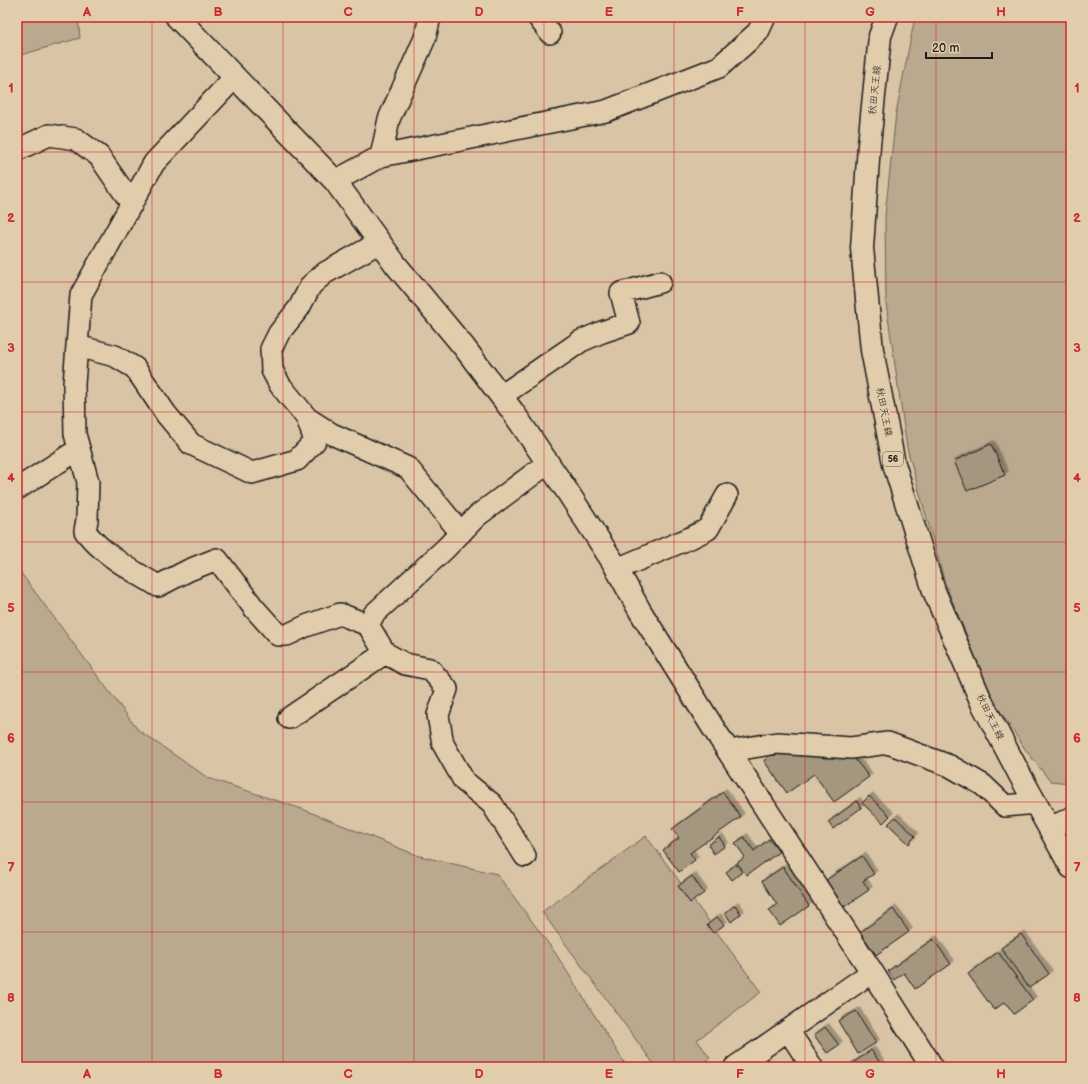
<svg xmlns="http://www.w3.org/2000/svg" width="1088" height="1084" viewBox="0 0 1088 1084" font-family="'Balsamiq Sans','Klee One',sans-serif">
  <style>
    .green { fill: #baa98e; stroke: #6b6255 }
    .building { fill: #a4967f; stroke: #1c1c1c; filter: url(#shadow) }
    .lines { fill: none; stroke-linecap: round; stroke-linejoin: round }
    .street-casing { stroke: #1c1c1c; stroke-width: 24 }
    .secondary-casing { stroke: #1c1c1c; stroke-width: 25 }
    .primary-casing { stroke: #1c1c1c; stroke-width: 25 }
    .street { stroke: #e1ccab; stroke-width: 21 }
    .secondary { stroke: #e1ccab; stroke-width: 22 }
    .primary { stroke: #e1ccab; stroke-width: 22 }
    .grid { fill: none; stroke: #cd2727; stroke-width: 1; stroke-opacity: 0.55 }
    .labels { text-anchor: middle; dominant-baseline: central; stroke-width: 4; stroke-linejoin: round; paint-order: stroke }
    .shield { fill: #e1ccab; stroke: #575147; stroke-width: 1 }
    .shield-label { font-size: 9px; font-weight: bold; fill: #1c1c1c }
    .street-label { font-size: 10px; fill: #1c1c1c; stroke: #e1ccab }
    .neatline { fill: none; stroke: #cd2727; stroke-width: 1.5 }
    .grid-label { font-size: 13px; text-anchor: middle; font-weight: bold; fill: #cd2727 }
  </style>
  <defs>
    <filter id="shadow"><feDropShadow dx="3.5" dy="-3.5" stdDeviation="0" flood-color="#0004"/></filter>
  </defs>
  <rect width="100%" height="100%" fill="#d9c5a5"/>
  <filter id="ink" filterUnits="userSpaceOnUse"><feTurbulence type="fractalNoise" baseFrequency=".025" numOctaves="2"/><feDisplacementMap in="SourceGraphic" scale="8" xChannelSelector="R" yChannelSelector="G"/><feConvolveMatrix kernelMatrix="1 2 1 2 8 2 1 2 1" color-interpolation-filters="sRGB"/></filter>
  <g filter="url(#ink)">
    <path class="green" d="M17 17H78L80 38 17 56Z
      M915 17H1071V783L1050 781 1025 749 994 702 945 583 907 448 886 303 885 216 896 113Z
      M17 568 138 730 208 778 302 809 419 856 497 874 556 954 627 1067H17Z
      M646 836 761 992 697 1040 710 1058 697 1067H656L542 912Z"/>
    <path class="building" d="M991 444 1005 475 967 491 954 461Z
      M803 751 851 754 869 777 834 802 814 774 787 793 764 761 768 756Z
      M723 792 741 817 690 853 695 860 679 872 663 850 679 838 672 829Z
      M869 796 890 816 883 823 862 803Z
      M857 801 861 808 833 829 828 822Z
      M895 817 915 836 909 844 888 824Z
      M719 837 725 846 714 854 708 845Z
      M744 837 754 851 769 839 779 852 747 875 737 863 745 857 735 843Z
      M862 856 874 874 863 881 869 890 844 907 826 880Z
      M736 864 742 872 732 880 726 872Z
      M783 867 809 906 780 926 769 910 777 905 762 881Z
      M692 876 704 893 690 903 678 886Z
      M735 905 741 914 731 922 725 913Z
      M893 909 909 932 876 955 860 932Z
      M717 917 724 925 713 933 707 925Z
      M1021 934 1049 974 1029 988 1001 948Z
      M933 939 951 964 915 989 904 973 894 980 888 971Z
      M998 952 1033 1000 1014 1014 1005 1002 994 1010 968 974Z
      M856 1011 876 1043 858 1054 838 1021Z
      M825 1027 839 1045 827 1053 814 1035Z
      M871 1050 883 1067H847Z
      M763 1060 768 1067H753Z"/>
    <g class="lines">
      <g class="street-casing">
        <path id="street" d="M538 17 550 33
          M235 77 154 163 81 295 74 384 75 434 88 482 87 520 85 531C104 556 132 570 158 586L189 570 217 559 254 608 278 635H287L306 626 340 614 368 625
          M17 150 49 135 76 139 99 156 132 204
          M381 156 389 119 425 38 430 17
          M335 181 381 156 606 111 719 67 758 32 765 17
          M77 346 115 356 135 368 166 414 191 444 252 473 297 460 315 441 307 418 280 385 272 370 271 349 279 333 299 308 311 285 325 273 380 242
          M501 396 581 341 602 332 629 323 621 293 660 282
          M307 418 332 434 408 468 461 533
          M17 489 79 449
          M617 569 690 538 708 529 727 495
          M289 718 385 653
          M729 751 777 743 851 748 888 743 950 766 983 785 1005 806 1036 803
          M1050 828 1071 818
          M525 856 492 804 464 781 443 744 438 715 447 689 430 669 405 664 385 653 368 625 374 614 445 549 477 516 548 463
          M788 1030 812 1067
          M735 1067 872 972"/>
      </g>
      <g class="secondary-casing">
        <path id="secondary" d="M177 17 335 181 396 265 464 347 513 412 567 491 613 562 640 611 712 726 872 972 932 1067"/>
      </g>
      <g class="primary-casing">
        <path id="primary" d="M887 17 880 36 869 145 862 248 872 350 894 464 934 591 982 703 1021 777 1071 867"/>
      </g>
      <use href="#street" class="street"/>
      <use href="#secondary" class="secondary"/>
      <use href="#primary" class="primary"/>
    </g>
  </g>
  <path class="grid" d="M152 17V1067M283 17V1067M414 17V1067M544 17V1067M674 17V1067M805 17V1067M936 17V1067M17 152H1071M17 282H1071M17 412H1071M17 542H1071M17 672H1071M17 802H1071M17 932H1071"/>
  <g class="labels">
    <rect class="shield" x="883" y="452" width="20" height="14" rx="3"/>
    <g class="shield-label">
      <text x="893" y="459">56</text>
    </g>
    <g class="street-label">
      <text transform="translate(875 90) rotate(-84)">秋田天王線</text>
      <text transform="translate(884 412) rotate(79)">秋田天王線</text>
      <text transform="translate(990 717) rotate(64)">秋田天王線</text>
    </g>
  </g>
  <rect width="1088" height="1084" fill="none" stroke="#e1ccab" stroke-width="44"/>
  <path d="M926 52v6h66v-6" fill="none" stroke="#1c1c1c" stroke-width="2"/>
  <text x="932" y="52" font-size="12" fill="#1c1c1c" stroke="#e1ccab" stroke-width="3" paint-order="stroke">20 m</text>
  <rect x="22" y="22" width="1044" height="1040" class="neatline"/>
  <g class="grid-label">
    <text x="87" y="16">A</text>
    <text x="218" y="16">B</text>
    <text x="348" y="16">C</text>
    <text x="479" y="16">D</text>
    <text x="609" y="16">E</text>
    <text x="740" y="16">F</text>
    <text x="870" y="16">G</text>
    <text x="1001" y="16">H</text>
    <text x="11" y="92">1</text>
    <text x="1077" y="92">1</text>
    <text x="11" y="222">2</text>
    <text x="1077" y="222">2</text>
    <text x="11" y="352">3</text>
    <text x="1077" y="352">3</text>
    <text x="11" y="482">4</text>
    <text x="1077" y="482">4</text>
    <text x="11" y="612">5</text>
    <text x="1077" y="612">5</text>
    <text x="11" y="742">6</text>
    <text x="1077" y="742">6</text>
    <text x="11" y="872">7</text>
    <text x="1077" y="872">7</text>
    <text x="11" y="1002">8</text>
    <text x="1077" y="1002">8</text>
    <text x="87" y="1078">A</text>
    <text x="218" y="1078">B</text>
    <text x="348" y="1078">C</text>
    <text x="479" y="1078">D</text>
    <text x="609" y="1078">E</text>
    <text x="740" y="1078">F</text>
    <text x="870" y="1078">G</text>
    <text x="1001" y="1078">H</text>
  </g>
</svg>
